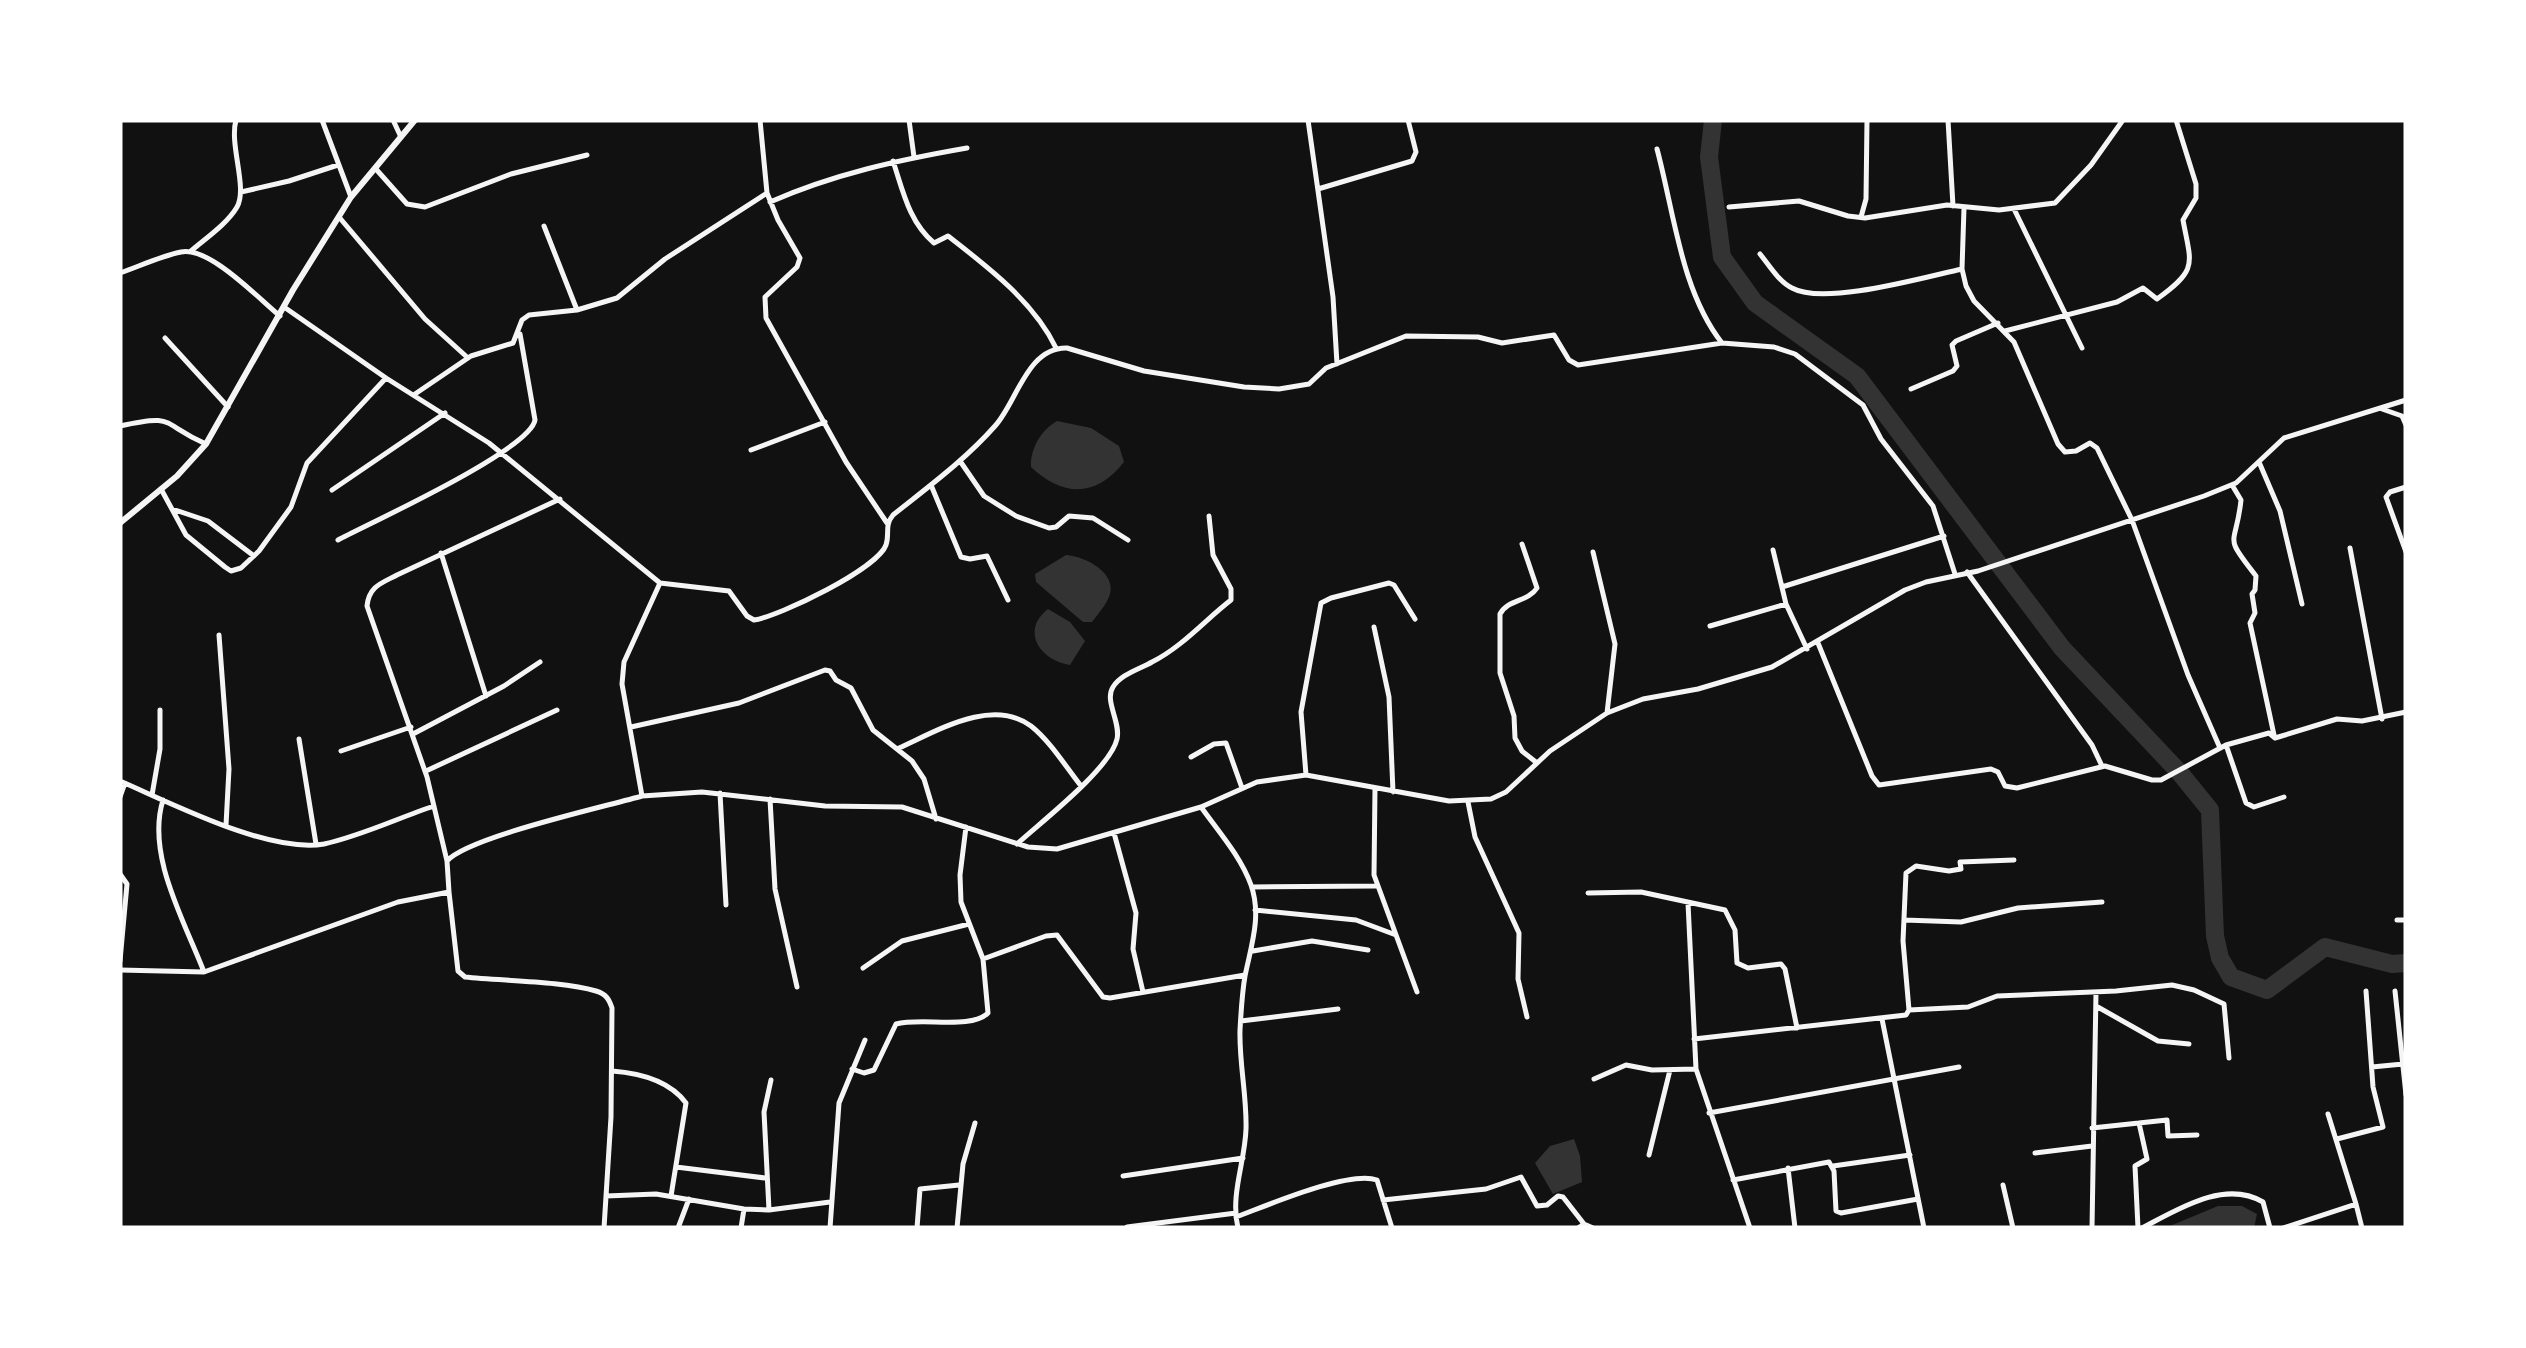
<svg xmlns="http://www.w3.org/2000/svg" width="2526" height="1348" viewBox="0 0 2526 1348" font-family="'Noto Serif',serif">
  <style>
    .water { fill: #333 }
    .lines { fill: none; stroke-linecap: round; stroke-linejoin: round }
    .river { stroke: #333; stroke-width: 18 }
    .minor { stroke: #f5f5f5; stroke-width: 5 }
    .tertiary { stroke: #f5f5f5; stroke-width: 6 }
  </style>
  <rect width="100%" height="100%" fill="#111"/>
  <path class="water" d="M1057 421 1091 428 1119 446 1124 462C1096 498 1063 497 1031 467 1030 449 1041 430 1057 421Z
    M1066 555C1083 556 1116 571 1110 594 1107 604 1098 614 1092 622H1083L1036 582 1035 574Z
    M1048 609 1070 622 1085 641 1070 665C1040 660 1020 631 1048 609Z
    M1574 1139 1580 1156 1582 1182 1553 1194 1535 1163 1550 1146Z
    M2218 1206H2242L2257 1214 2254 1228H2165Z"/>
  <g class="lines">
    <path class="river" d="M1713 120 1709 157 1722 257 1755 303 1857 376 2062 648 2180 773 2210 810 2215 936 2220 958 2231 977 2267 990 2325 947 2392 964 2406 963"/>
    <path class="minor" d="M322 120 351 197
      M393 120 400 135
      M760 120 767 193 778 220 800 258 797 267 765 297 766 318 846 462 887 523
      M909 120 914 157
      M1308 120 1333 297 1337 364
      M1948 120 1953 206
      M1657 149C1674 212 1681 291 1722 343
      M893 161C903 191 909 222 934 243L948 236C988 267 1034 302 1056 348
      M375 168 407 204 425 207 511 174 587 155
      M1318 189 1412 161 1416 152 1408 120
      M241 192 289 181 338 165
      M770 202C834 174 898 160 967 148
      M1729 207 1799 201 1848 216 1865 218 1947 205 1999 210 2055 203 2091 165 2123 120
      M1964 208 1962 269 1966 286 1974 301 2014 342 2058 444 2065 452 2076 451 2090 443 2097 448 2132 520 2188 675 2220 748
      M2014 209 2082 348
      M339 217 425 319 468 358
      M1861 217 1866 199 1867 120
      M544 226 577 310
      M191 251C206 238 227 224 237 207 248 188 229 145 236 120
      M1760 254C1769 265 1779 282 1792 288 1824 306 1925 277 1962 269
      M120 273C140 266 161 256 181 252 209 246 258 298 280 316
      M284 307 386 378 489 443 660 583 624 662 622 684 642 796C604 807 468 837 447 861L449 892
      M2005 331 2117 302 2143 288 2157 299C2199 269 2191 264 2183 220L2196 198V184L2176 120
      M165 338 228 407
      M1911 389 1953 371 1957 366 1952 345 1956 341 1998 323
      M415 394 471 356 513 343 522 320 529 315 577 310 617 298 665 259 767 193
      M2382 409 2402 416 2406 425
      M120 426C177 413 160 424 206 444
      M751 450 825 422
      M960 461 984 496 1016 516 1049 528 1056 527 1069 516 1093 518 1128 540
      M2259 462 2280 511 2302 604
      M931 485 961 557 970 559 987 556 1008 600
      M2232 485 2241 500C2236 548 2222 533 2256 576L2255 590 2252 594 2255 613 2250 623 2274 735
      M2406 487 2390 492 2386 497 2406 552
      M161 489 186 535 225 567 231 571 241 568 259 551 291 507 307 463 386 378
      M332 490 445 413
      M172 509 208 521 254 556
      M338 540C372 522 530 450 535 420L520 334
      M1522 544 1537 588C1528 602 1508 599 1500 614V673L1514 716 1515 738 1522 751 1537 763
      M2350 548 2382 719
      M1773 550 1786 604 1807 649
      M1593 552 1615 644 1607 713
      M441 553 486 696
      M1967 572 2092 745 2102 766
      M660 583 729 591 747 616 754 620C780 616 877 569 886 545 890 533 884 526 893 515 928 487 965 460 995 426 1017 402 1027 347 1067 348L1144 371 1244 387 1279 389 1309 384 1326 368 1406 336 1478 337 1502 343 1554 335 1569 360 1578 365 1722 343 1774 347 1795 354 1863 405 1881 439 1933 506 1955 574
      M1782 587 1944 536
      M1710 626 1786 604
      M1374 627 1389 697 1393 792
      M219 635 229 769 226 825
      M1818 643 1872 776 1879 785 1991 769 1998 772 2005 786 2017 788 2105 766 2152 780H2161L2226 745 2269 733 2275 738 2337 719 2362 721 2406 712
      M631 727 739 703 825 670 830 671 836 680 851 688 873 730 912 761 924 779 936 819
      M413 734 504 686 540 662
      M299 739 316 844
      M2226 745 2246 803 2254 807 2284 797
      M899 748C937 731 992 697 1031 726 1050 741 1066 767 1081 786
      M341 751 411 727
      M1191 757 1214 744 1226 743 1242 788
      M426 771 557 710
      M1306 775 1301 712 1321 603 1331 598 1389 583 1394 585 1415 619
      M120 781C171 803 270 854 324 844 361 836 398 818 434 806
      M1375 788 1374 875 1417 992
      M720 793 726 905
      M152 795 160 749V710
      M642 796 702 792 825 806 902 807 1028 847 1057 849 1201 807 1257 782 1306 775 1449 801 1491 799 1506 792 1550 751 1607 713 1643 699 1698 689 1772 667 1905 590 1926 582 1978 571 2204 496 2236 483 2284 438 2406 400
      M120 797 125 783
      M770 799 775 889 797 987
      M163 800C146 855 184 920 204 972
      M1468 802 1475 837 1519 933 1518 979 1527 1017
      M1201 807C1219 832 1241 857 1251 885 1262 916 1251 946 1245 976 1242 993 1241 1012 1240 1030 1239 1063 1247 1096 1246 1129 1245 1162 1230 1195 1238 1228
      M1114 833 1136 913 1133 949 1143 992
      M1017 844C1041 822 1110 769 1117 739 1121 722 1104 701 1113 687 1121 674 1140 669 1152 662 1182 647 1205 620 1231 600V589L1213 555 1209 516
      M447 861 427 777 367 606C369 586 382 583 397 575L560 499
      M120 874 127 884 120 961
      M1252 887 1376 886
      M1588 893 1641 892 1725 910 1735 930 1737 963 1748 968 1781 964 1785 969 1797 1028
      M1688 903 1696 1069 1750 1228
      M1255 910 1356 920 1396 935
      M1904 920 1961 922 2018 908 2102 902
      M2397 920H2406
      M1253 951 1312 941 1368 950
      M983 959 1046 936 1057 935 1103 997 1110 998 1245 975
      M863 968 902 941 969 924
      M120 970 204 972 398 902 449 892 458 971 465 977C502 981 563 981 596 991 606 994 609 999 612 1008L611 1117 604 1228
      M2395 991 2406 1095
      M2096 1006 2158 1041 2189 1044
      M1909 1010 1968 1007 1997 996 2116 991 2172 985 2194 990 2224 1004 2229 1058
      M1882 1019 1924 1228
      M1241 1021 1338 1009
      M1694 1039 1906 1015 1909 1010 1903 941 1906 873 1916 866 1949 871 1961 869 1960 862 2014 860
      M2372 1067 2403 1064
      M852 1069 864 1073 874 1070 896 1024C922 1017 971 1030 988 1013L983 959 961 902 960 875 966 827
      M612 1071C639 1073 669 1080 686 1103L671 1196
      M1594 1079 1626 1065 1652 1070 1696 1069
      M1709 1113 1959 1067
      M2328 1114 2356 1204
      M2092 1128 2167 1120 2168 1136 2197 1135
      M2337 1139 2383 1127 2373 1087 2366 991
      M2035 1153 2092 1146
      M1649 1155 1670 1070
      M1833 1166 1910 1155
      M676 1167 765 1178
      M1788 1168 1795 1228
      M1123 1176 1243 1158
      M1733 1180 1829 1162 1834 1171 1836 1211 1841 1213 1918 1199
      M2003 1185 2013 1228
      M606 1196 656 1194 744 1209 769 1210 830 1202
      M1383 1200 1486 1189 1521 1177 1537 1206 1547 1205 1558 1196 1563 1197 1584 1224
      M769 1210 764 1112 771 1080
      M1236 1217C1266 1206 1349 1170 1377 1180L1392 1228
      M1127 1227 1236 1213
      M678 1228 689 1199
      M741 1228 744 1209
      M830 1228 839 1103 865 1040
      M917 1228 920 1189 959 1185
      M957 1228 963 1164 975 1123
      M1578 1228 1584 1224 1593 1228
      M2092 1228 2096 992
      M2138 1228 2135 1166 2147 1159 2139 1123
      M2142 1228C2177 1210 2224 1179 2263 1202L2270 1228
      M2283 1228 2356 1204 2362 1228"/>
    <path class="tertiary" d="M120 523 177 476 206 444 293 290 351 197 415 120"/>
  </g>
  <rect width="2526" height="1348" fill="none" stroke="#ffffff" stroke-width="245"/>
</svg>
